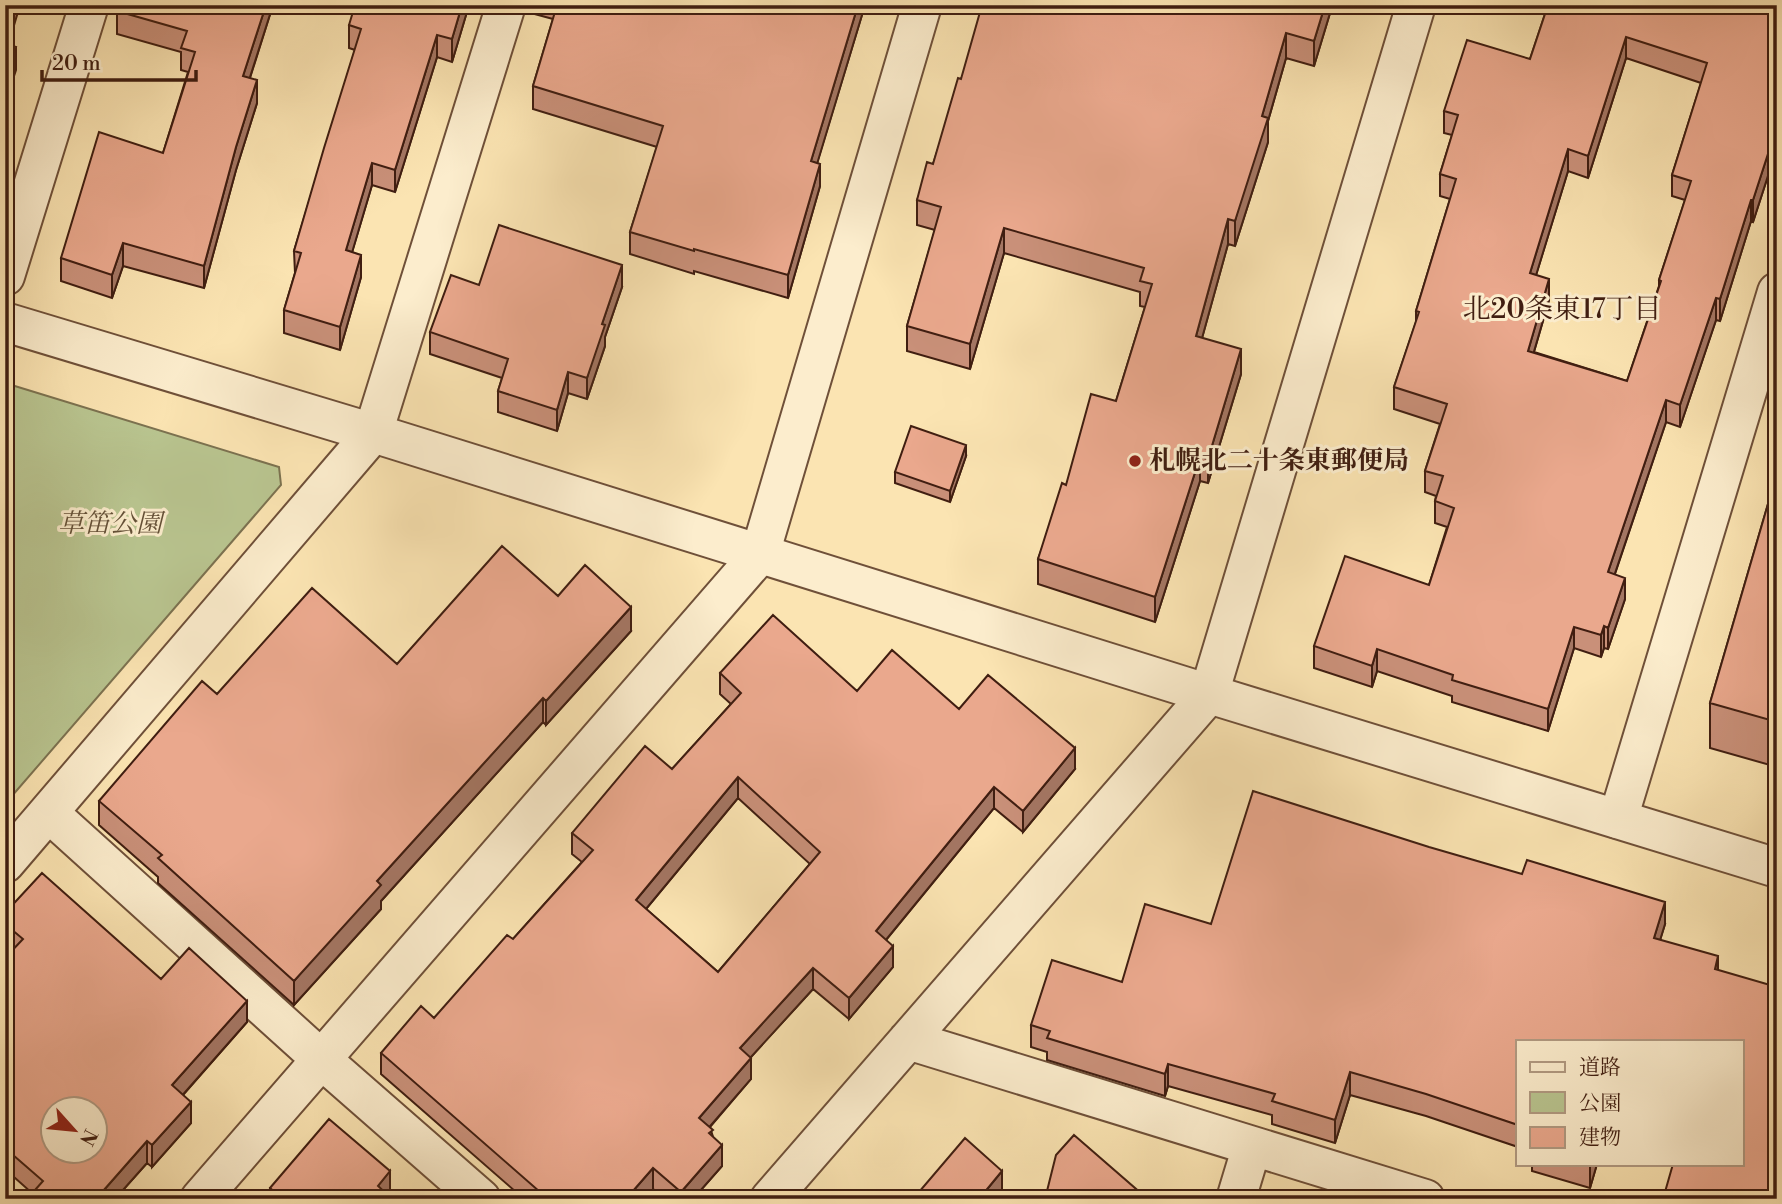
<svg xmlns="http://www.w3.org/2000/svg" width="1782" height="1204" viewBox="0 0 1782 1204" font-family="'Libre Bodoni','Noto Serif JP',serif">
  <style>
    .green { fill: #b9c590; stroke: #7c7250; stroke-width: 2 }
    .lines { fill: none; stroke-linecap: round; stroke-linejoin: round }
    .minor-casing { stroke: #6f5039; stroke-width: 42 }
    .tertiary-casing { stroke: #6f5039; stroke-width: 42 }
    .minor { stroke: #fcedcd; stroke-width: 38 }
    .tertiary { stroke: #fcedcd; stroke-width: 38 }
    .wall { fill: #c99079; stroke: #401e11; stroke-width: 2; fill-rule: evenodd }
    .shaded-wall { fill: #a47663; stroke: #401e11; stroke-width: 2 }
    .building { fill: #eaa88d; stroke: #401e11; stroke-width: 2; fill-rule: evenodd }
    .poi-dot { fill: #8f2418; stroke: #fcedcd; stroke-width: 2.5 }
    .labels { text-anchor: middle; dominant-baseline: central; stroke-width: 6; stroke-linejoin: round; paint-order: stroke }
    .poi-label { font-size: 26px; font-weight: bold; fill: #401e11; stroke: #fcedcd; text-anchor: start }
    .park-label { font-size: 26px; font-style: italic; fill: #645037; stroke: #fcedcd }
    .neighbourhood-label { font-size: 28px; fill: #401e11; stroke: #fcedcd }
  </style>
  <rect width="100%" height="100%" fill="#fbe4b2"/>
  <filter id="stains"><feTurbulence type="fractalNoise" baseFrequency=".00286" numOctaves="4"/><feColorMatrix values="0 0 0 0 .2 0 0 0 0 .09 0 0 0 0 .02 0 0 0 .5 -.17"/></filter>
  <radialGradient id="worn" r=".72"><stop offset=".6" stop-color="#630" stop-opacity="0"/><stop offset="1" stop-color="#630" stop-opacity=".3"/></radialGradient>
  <path class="green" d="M5 383 279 467 281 485 5 804Z"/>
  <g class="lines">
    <g class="minor-casing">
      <path id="minor" d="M5 276 89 5
        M49 813 321 1059 481 1199
        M1618 819 1777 292
        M5 863 373 433 506 5
        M908 1040 1425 1199
        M200 1199 760 554 922 5
        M770 1199 1209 694 1416 5
        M1236 1199 1252 1146"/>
    </g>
    <g class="tertiary-casing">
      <path id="tertiary" d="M5 322 373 433 1209 694 1777 868"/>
    </g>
    <use href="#minor" class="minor"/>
    <use href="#tertiary" class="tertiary"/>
  </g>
  <path class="wall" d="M273 5 250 78 257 103 236 170 204 288 123 266 112 298 61 281V258L163 153 188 72 181 70V52L117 34V11Z
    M469 5 452 62 437 57 395 192 372 185 352 252 361 277 340 350 284 333V310L295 273 294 251 355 50 349 48V25Z
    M527 5H865L817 163 820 186 788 298 694 271V274L630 254V232L657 147 533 109V86L553 19 527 12Z
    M1330 5V13L1314 66 1286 58 1268 121V142L1235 246 1228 244 1202 338 1241 374 1208 483 1200 481 1155 622 1038 584V559L1066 485 1116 401 1145 307 1140 306V292L1004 253 970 369 907 351V326L935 230 917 225V200L933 164 961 79Z
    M1548 5H1777V148L1753 222 1751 221 1720 321 1716 320 1680 427 1666 422 1615 574 1625 599 1608 649 1604 648 1601 657 1574 648 1548 731 1452 702V696L1377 671 1372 687 1314 668V646L1429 585 1447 527 1435 523V501L1436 496 1425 492V471L1440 424 1394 409V387L1416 322V311L1450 199 1440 196V174L1452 135 1444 133V111L1530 59ZM1626 58 1701 83 1672 175V196L1685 200 1659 280V286L1627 381 1534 352 1549 300 1536 275 1568 171 1588 178Z
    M479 285 622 287 605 337V346L587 399 568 393 557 431 498 412V391L502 378 430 354V332Z
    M966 456 950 502 895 483V472Z
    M1777 473V767L1710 748V703Z
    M558 596 631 631 546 725 543 722 381 901V909L294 1005 158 883V877L99 825V801L217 694 397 664Z
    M720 673 857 691 959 709 1075 769 1023 832 994 808 886 940 893 967 849 1019 813 989 750 1058 751 1079 710 1127 722 1166 693 1199H665L653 1189 644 1199H524L381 1074V1053L434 1018 513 939 582 862 572 854V833L672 769 731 704 720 694ZM738 798 810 864 718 972 646 909Z
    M5 913 161 979 247 1022 183 1095 191 1123 152 1167 147 1163 115 1199H27L32 1193 5 1169V958L12 951 5 945Z
    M1211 924H1665L1660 940 1718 970 1742 1041H1518V1147L1426 1116 1350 1095 1335 1143 1272 1124V1115L1168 1086 1165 1096 1047 1060V1052L1031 1047V1025L1122 982Z
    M1532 1164H1597L1590 1188 1532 1171Z
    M270 1188 390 1197 392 1199H270Z"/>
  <path class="shaded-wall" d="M14 5H20L5 56V33Z
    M266 5H273L243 99V76Z
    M462 5H469L452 62V39Z
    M858 5H865L811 184V161Z
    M1325 5H1330V13L1314 66V41Z
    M1286 33V58L1268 121V142L1235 246V221L1262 116Z
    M437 35V57L395 192V170Z
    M1626 37V58L1588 178V156Z
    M16 47V70L5 103V80Z
    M257 80V103L236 170 204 288V266L236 147Z
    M1777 126V148L1753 222V200Z
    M1568 149V171L1530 295V273Z
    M372 163V185L346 273V250Z
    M820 164V186L788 298V275Z
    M1751 200V221L1720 321V299Z
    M1228 219V244L1196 360V336Z
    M1004 228V253L970 369V344Z
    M123 243V266L112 298V275Z
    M361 255V277L340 350V327Z
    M622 265V287L605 337V346L587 399V378L602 324Z
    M1549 279V300L1528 372V351Z
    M1716 298V320L1680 427V405Z
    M1241 349V374L1208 483V459Z
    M568 372V393L557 431V410Z
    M1666 400V422L1608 594V572Z
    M966 445V456L950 502V491Z
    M1200 457V481L1155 622V597Z
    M1625 578V599L1608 649V628Z
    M631 607V631L546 725V701Z
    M1604 626V648L1601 657V635Z
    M1574 627V648L1548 731V709Z
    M1377 649V671L1372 687V666Z
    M543 698V722L381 901V909L294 1005V981L377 881Z
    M1075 748V769L1023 832V811Z
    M738 777V798L636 921V900Z
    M994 787V808L876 952V931Z
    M1665 902V924L1654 960V938Z
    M893 946V967L849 1019V998Z
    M1718 956V978L1715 969Z
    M813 968V989L740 1069V1048Z
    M247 1001V1022L172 1107V1085Z
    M751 1058V1079L699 1139V1118Z
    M1168 1064V1086L1165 1096V1074Z
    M1350 1072V1095L1335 1143V1120Z
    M191 1102V1123L152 1167V1145Z
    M147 1141V1163L115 1199H96Z
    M722 1145V1166L693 1199H681V1192Z
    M1590 1164H1597L1590 1188Z
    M653 1168V1189L644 1199H626Z
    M390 1171V1199L378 1186Z
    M1002 1171V1192L997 1199H979Z"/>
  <path class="building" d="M5 5H14L5 33Z
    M119 5H266L243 76 257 80 236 147 204 266 123 243 112 275 61 258 99 132 163 153 195 52 181 48 187 31 117 11Z
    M355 5H462L452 39 437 35 395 170 372 163 346 250 361 255 340 327 284 310 301 253 294 251 324 148 361 29 349 25Z
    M557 5H858L811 161 820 164 788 275 694 249V251L630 232 663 126 533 86Z
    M982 5H1325L1314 41 1286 33 1262 116 1268 118 1235 221 1228 219 1196 336 1241 349 1208 459 1200 457 1155 597 1038 559 1062 483 1066 485 1091 394 1116 401 1152 284 1140 281 1144 268 1004 228 970 344 907 326 941 207 917 200 927 162 933 164 958 78 961 79Z
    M1548 5H1777V126L1753 200H1751L1720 299 1716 298 1680 405 1666 400 1608 572 1625 578 1608 628 1604 626 1601 635 1574 627 1548 709 1452 680 1453 675 1377 649 1372 666 1314 646 1345 556 1429 585 1454 508 1435 501 1443 476 1425 471 1447 404 1394 387 1419 312 1416 311 1456 179 1440 174 1458 115 1444 111 1467 40 1530 59ZM1626 37 1707 63 1672 175 1691 181 1659 280 1661 281 1627 381 1528 351 1549 279 1530 273 1568 149 1588 156Z
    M5 44 16 47 5 80Z
    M499 225 622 265 602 324 605 325 587 378 568 372 557 410 498 391 508 359 430 332 451 275 479 285Z
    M911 426 966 445 950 491 895 472Z
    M1777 473V722L1710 703Z
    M502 546 558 596 585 565 631 607 546 701 543 698 377 881 381 885 294 981 158 858 162 855 99 801 202 681 217 694 312 588 397 664Z
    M773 615 857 691 892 650 959 709 988 675 1075 748 1023 811 994 787 876 931 893 946 849 998 813 968 740 1048 751 1058 699 1118 713 1130 709 1133 722 1145 681 1192 653 1168 626 1199H548L381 1053 421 1006 434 1018 507 935 513 939 593 850 572 833 645 746 672 769 741 693 720 673ZM738 777 820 852 718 972 636 900Z
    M1253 791 1429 847 1522 874 1527 860 1665 902 1654 938 1718 956 1715 969 1777 987V1199H1663L1673 1164H1742V1041H1518V1125L1426 1094 1350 1072 1335 1120 1272 1101 1275 1094 1168 1064 1165 1074 1047 1038 1050 1031 1031 1025 1052 960 1122 982 1145 904 1211 924Z
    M42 873 161 979 189 948 247 1001 172 1085 191 1102 152 1145 147 1141 96 1199H27L43 1181 5 1148V958L23 939 5 924V913ZM52 1110H94V1152H52Z
    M329 1119 390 1171 378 1186 392 1199H283L270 1188Z
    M1074 1135 1142 1194 1159 1199H1045L1056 1155Z
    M965 1138 1002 1171 979 1199H913Z"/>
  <circle class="poi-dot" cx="1135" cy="461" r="7"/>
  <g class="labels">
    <g class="poi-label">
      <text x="1149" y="461">札幌北二十条東郵便局</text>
    </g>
    <g class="park-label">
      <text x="110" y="524">草笛公園</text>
    </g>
    <g class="neighbourhood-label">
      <text x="1562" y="309">北20条東17丁目</text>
    </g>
  </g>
  <rect width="1782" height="1204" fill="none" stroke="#fbe4b2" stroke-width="28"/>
  <rect x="7" y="7" width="1768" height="1190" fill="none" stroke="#401e11" stroke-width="3.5"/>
  <rect x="14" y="14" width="1754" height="1176" fill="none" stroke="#401e11" stroke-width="2"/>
  <rect x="1516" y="1040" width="228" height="126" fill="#fcedcd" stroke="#b19a82" stroke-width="2"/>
  <rect x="1530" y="1062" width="35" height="10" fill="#fcedcd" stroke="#b19a82" stroke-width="2"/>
  <text x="1579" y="1074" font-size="21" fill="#401e11">道路</text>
  <rect x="1530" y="1092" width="35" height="21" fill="#b9c590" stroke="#b19a82" stroke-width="2"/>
  <text x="1579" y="1110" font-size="21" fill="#401e11">公園</text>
  <rect x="1530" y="1127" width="35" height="21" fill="#eaa88d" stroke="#b19a82" stroke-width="2"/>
  <text x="1579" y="1144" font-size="21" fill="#401e11">建物</text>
  <g transform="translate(74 1130) rotate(117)"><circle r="33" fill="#fcedcd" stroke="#b19a82" stroke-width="2"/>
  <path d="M0-5L12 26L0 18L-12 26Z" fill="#8f2418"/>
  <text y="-10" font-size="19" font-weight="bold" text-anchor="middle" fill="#401e11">N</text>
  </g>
  <path d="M42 70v10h154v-10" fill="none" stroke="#401e11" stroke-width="3.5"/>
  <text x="52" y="70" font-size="21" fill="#401e11" stroke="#fcedcd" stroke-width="5" paint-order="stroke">20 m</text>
  <rect width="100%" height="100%" filter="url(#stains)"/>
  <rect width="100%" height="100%" fill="url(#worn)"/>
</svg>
